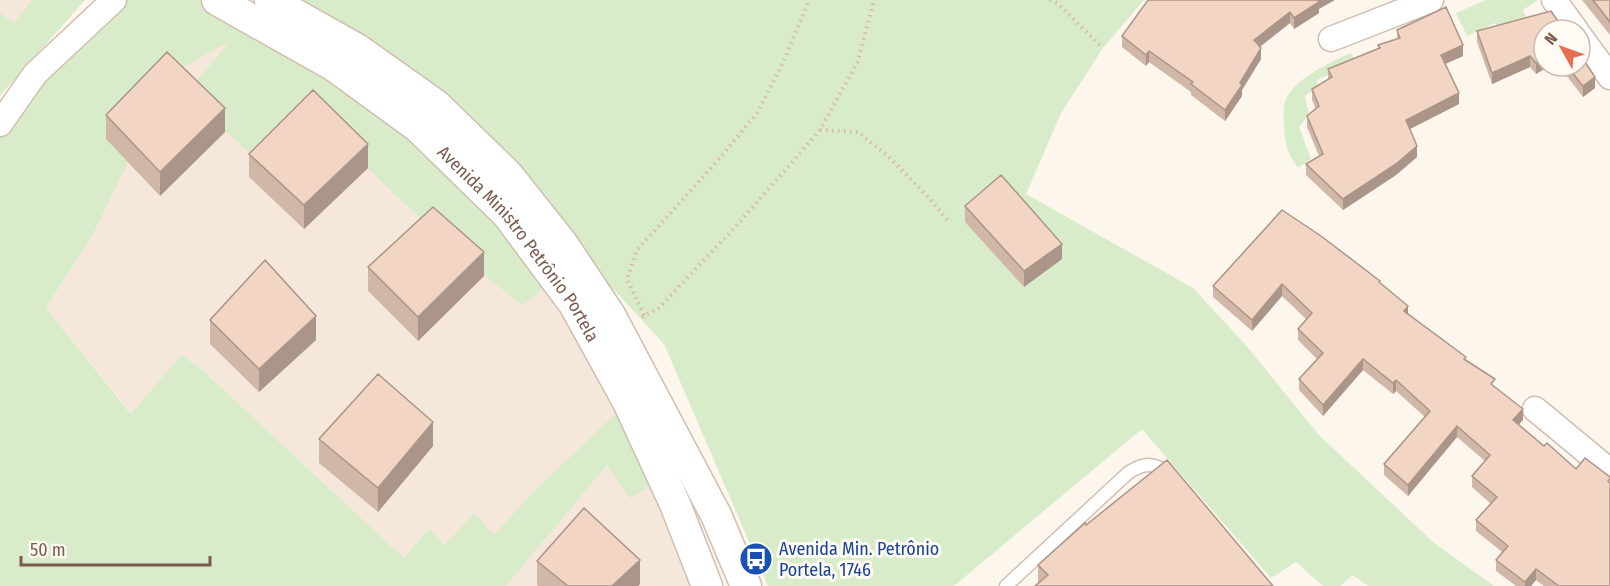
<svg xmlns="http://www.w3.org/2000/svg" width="1610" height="586" viewBox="0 0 1610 586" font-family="'Fira Sans Condensed',sans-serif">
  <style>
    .residential { fill: #f5e8da }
    .green { fill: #d8ecc9 }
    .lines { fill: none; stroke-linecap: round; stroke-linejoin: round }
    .service-casing { stroke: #d1beb0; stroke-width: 15 }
    .minor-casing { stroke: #d1beb0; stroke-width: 27 }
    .tertiary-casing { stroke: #d1beb0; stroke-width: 33 }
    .path { stroke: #d9b8a5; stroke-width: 4; stroke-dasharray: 1.5 4.5; stroke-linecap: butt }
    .service { stroke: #fff; stroke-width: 12 }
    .minor { stroke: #fff; stroke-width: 24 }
    .tertiary { stroke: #fff; stroke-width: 30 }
    .wall { fill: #d1b7a8 }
    .shaded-wall { fill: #aa9588 }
    .building { fill: #f3d5c3; stroke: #aa9588; stroke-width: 1.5 }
    .labels { text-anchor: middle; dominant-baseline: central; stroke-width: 6; stroke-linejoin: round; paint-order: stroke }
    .street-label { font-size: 18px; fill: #7a5c4d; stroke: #fffaf3 }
    .transit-label { font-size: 18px; fill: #164399; stroke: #fffaf3; text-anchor: start }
  </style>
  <rect width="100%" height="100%" fill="#fdf6ec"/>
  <path class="residential" d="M0 0H85L35 56 0 29Z
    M173 0H217L555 279 707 586H383L404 558 199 367 181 355 132 414 46 308 93 234 84 83Z"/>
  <path class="green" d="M32 0H85L0 96V13L14 23Z
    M114 0H217L334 66 555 279 523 305C446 249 381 180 313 114L262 165 186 94 230 41 167 76 106 138 128 162 93 234 46 308 131 414 181 355 199 367 404 558 430 528 444 546 474 513 494 535 530 495 628 402 663 479 630 498 607 465 506 586H0V124Z
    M267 0H1144L1103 48 1061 113 1026 194 1193 288 1244 343 1319 435 1433 542 1494 586H1368L1353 575 1340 586H1323L1296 562 1271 578 1142 429 954 586H768L664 344 508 175Z
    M1486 0H1537V1L1523 10 1528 21 1500 29 1495 23 1467 36 1456 13Z
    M1351 53 1356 62 1317 80 1318 87 1305 96 1309 115 1299 127 1311 159 1298 168C1288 155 1284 142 1284 125 1284 119 1283 112 1284 106 1288 81 1330 62 1351 53Z"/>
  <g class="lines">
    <g class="service-casing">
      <path id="service" d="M1006 586 1128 473C1144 462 1155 462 1170 475"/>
    </g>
    <g class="minor-casing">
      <path id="minor" d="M1554 0 1576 30
        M1580 36 1610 77
        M1331 39 1431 0
        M0 124 35 74 114 0
        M1535 409 1610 471"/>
    </g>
    <g class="tertiary-casing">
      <g id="tertiary">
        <path id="s1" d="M217 0 334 66 419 128 507 214 574 304 628 402 675 504 707 586"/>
        <path d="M270 0 357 49 436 105 508 175 562 243 610 315 716 515 746 586"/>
      </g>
    </g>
    <path class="path" d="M1050 0 1057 3 1103 48
      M820 130 858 132 888 156 930 199 949 222
      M644 315 627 279 637 250 713 166 758 112 785 58 809 0
      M642 317 659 308 738 224 820 130 858 61 874 0"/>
    <use href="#service" class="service"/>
    <use href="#minor" class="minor"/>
    <use href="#tertiary" class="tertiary"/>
  </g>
  <path class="wall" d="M1148 0 1319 9V13L1294 29 1290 23 1260 47 1261 59 1242 90V96L1225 121 1191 95V92L1149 62 1146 66 1122 47V36Z
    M1582 0H1610V35Z
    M1397 30 1463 56 1445 64 1459 104 1410 129 1417 157 1396 175 1343 210 1306 175V164L1319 156 1307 127V116L1316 109 1312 100V89L1328 79V69L1378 48V45L1397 39Z
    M1544 30V66H1554L1550 69 1549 66 1536 74 1530 67 1492 84 1477 42V31Z
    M1559 66H1580L1595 88 1583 97Z
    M106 115 225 132 160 196 106 139Z
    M249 154 368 168 304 229 249 177Z
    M965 206 1062 259 1024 287 965 222Z
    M368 267 484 276 418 341 368 291Z
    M1380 283 1408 314 1466 360 1495 387 1523 420 1518 424 1610 586H1544L1536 580 1531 586H1516L1496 571V560L1502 552 1476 531V520L1491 504 1472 487V476L1485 461 1457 437 1408 496 1384 475V464L1425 417 1396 391 1393 394 1363 370 1323 416 1299 390V379L1317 359 1298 340V329L1306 319 1282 296 1252 331 1213 297V286Z
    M210 320 316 340 259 392 210 344Z
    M319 439 433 446 378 512 319 463Z
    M1086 525 1265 578 1038 584V565Z
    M537 561 640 584 638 586H538L537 585Z"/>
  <path class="shaded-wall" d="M1318 0H1335L1319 9V13L1294 29V18Z
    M1290 12V23L1254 51V40Z
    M1463 45V56L1441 66V55Z
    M1261 48V59L1242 90V96L1225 121V110L1240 83Z
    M1149 51V62L1146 66V55Z
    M1530 56V67L1492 84V73Z
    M1544 58V66H1549L1536 74V63Z
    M1595 77V88L1583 97V86Z
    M1459 93V104L1406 131V120Z
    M225 108V132L160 196V172Z
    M368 144V168L304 229V205Z
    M1417 146V157L1396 175 1343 210V199Z
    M1062 244V259L1024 287V271Z
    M484 252V276L418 341V317Z
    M1282 284V296L1252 331V320Z
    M1408 306V317L1404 311Z
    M316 316V340L259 392V369Z
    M1363 359V370L1323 416V405Z
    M1396 380V391L1393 394V383Z
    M1523 409V420L1513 431V420Z
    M433 422V446L378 512V488Z
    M1457 426V437L1408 496V485Z
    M640 560V584L638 586H612Z
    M1536 569V580L1531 586H1525V582Z"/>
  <path class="building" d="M1148 0H1318L1319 2 1294 18 1290 12 1254 40 1261 48 1240 83 1242 85 1225 110 1191 84 1193 82 1149 51 1146 55 1122 36Z
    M1593 0H1610V22Z
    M1446 7 1463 45 1441 55 1459 93 1406 120 1417 146 1396 164 1343 199 1306 164 1323 154 1307 116 1319 106 1312 89 1332 77 1328 69 1380 48 1378 45 1400 38 1397 30Z
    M1551 11 1564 30H1544V58L1536 63 1530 56 1492 73 1477 31Z
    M167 52 225 108 160 172 106 115Z
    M1580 54 1595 77 1583 86 1567 66H1580Z
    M313 90 368 144 304 205 249 154Z
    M1001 175 1062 244 1024 271 965 206Z
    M433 207 484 252 418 317 368 267Z
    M1282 210 1321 236 1380 281 1379 282 1408 306 1404 311 1466 357 1464 359 1495 379 1491 384 1523 409 1513 420 1544 446 1547 443 1576 469 1585 458 1610 477V479L1608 481 1610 483V586H1559L1536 569 1525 582 1496 560 1508 546 1476 520 1497 497 1472 476 1490 455 1457 426 1408 485 1384 464 1430 411 1396 380 1393 383 1363 359 1323 405 1299 379 1323 353 1298 329 1312 313 1282 284 1252 320 1213 286Z
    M265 260 316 316 259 369 210 320Z
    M378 374 433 422 378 488 319 439Z
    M1167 460 1273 586H1035L1048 575 1038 565 1085 523 1086 525Z
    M584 508 640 560 612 586H568L537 561Z"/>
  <defs>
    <g id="bus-disc" transform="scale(1.725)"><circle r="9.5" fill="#1a4fb4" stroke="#fffaf3"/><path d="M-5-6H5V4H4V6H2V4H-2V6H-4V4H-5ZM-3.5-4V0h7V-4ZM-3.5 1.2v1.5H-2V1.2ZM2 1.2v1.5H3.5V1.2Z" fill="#fff"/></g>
  </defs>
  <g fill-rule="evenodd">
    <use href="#bus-disc" x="756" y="559"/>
  </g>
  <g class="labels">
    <g class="street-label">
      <text stroke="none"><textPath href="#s1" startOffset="393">Avenida Ministro Petrônio Portela</textPath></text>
    </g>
    <g class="transit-label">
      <text x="779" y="549">Avenida Min. Petrônio<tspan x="779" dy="21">Portela, 1746</tspan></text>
    </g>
  </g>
  <g transform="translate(1562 48) rotate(310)"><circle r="28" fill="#fffaf3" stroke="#cabbb1" stroke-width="1.5"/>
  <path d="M0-4.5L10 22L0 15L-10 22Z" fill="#e76f51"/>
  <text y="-9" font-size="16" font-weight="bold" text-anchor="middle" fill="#7a5c4d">N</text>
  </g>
  <path d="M21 556v9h189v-9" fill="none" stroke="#7a5c4d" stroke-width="3"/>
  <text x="30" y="556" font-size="18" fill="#7a5c4d" stroke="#fffaf3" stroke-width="4.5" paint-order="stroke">50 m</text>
</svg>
